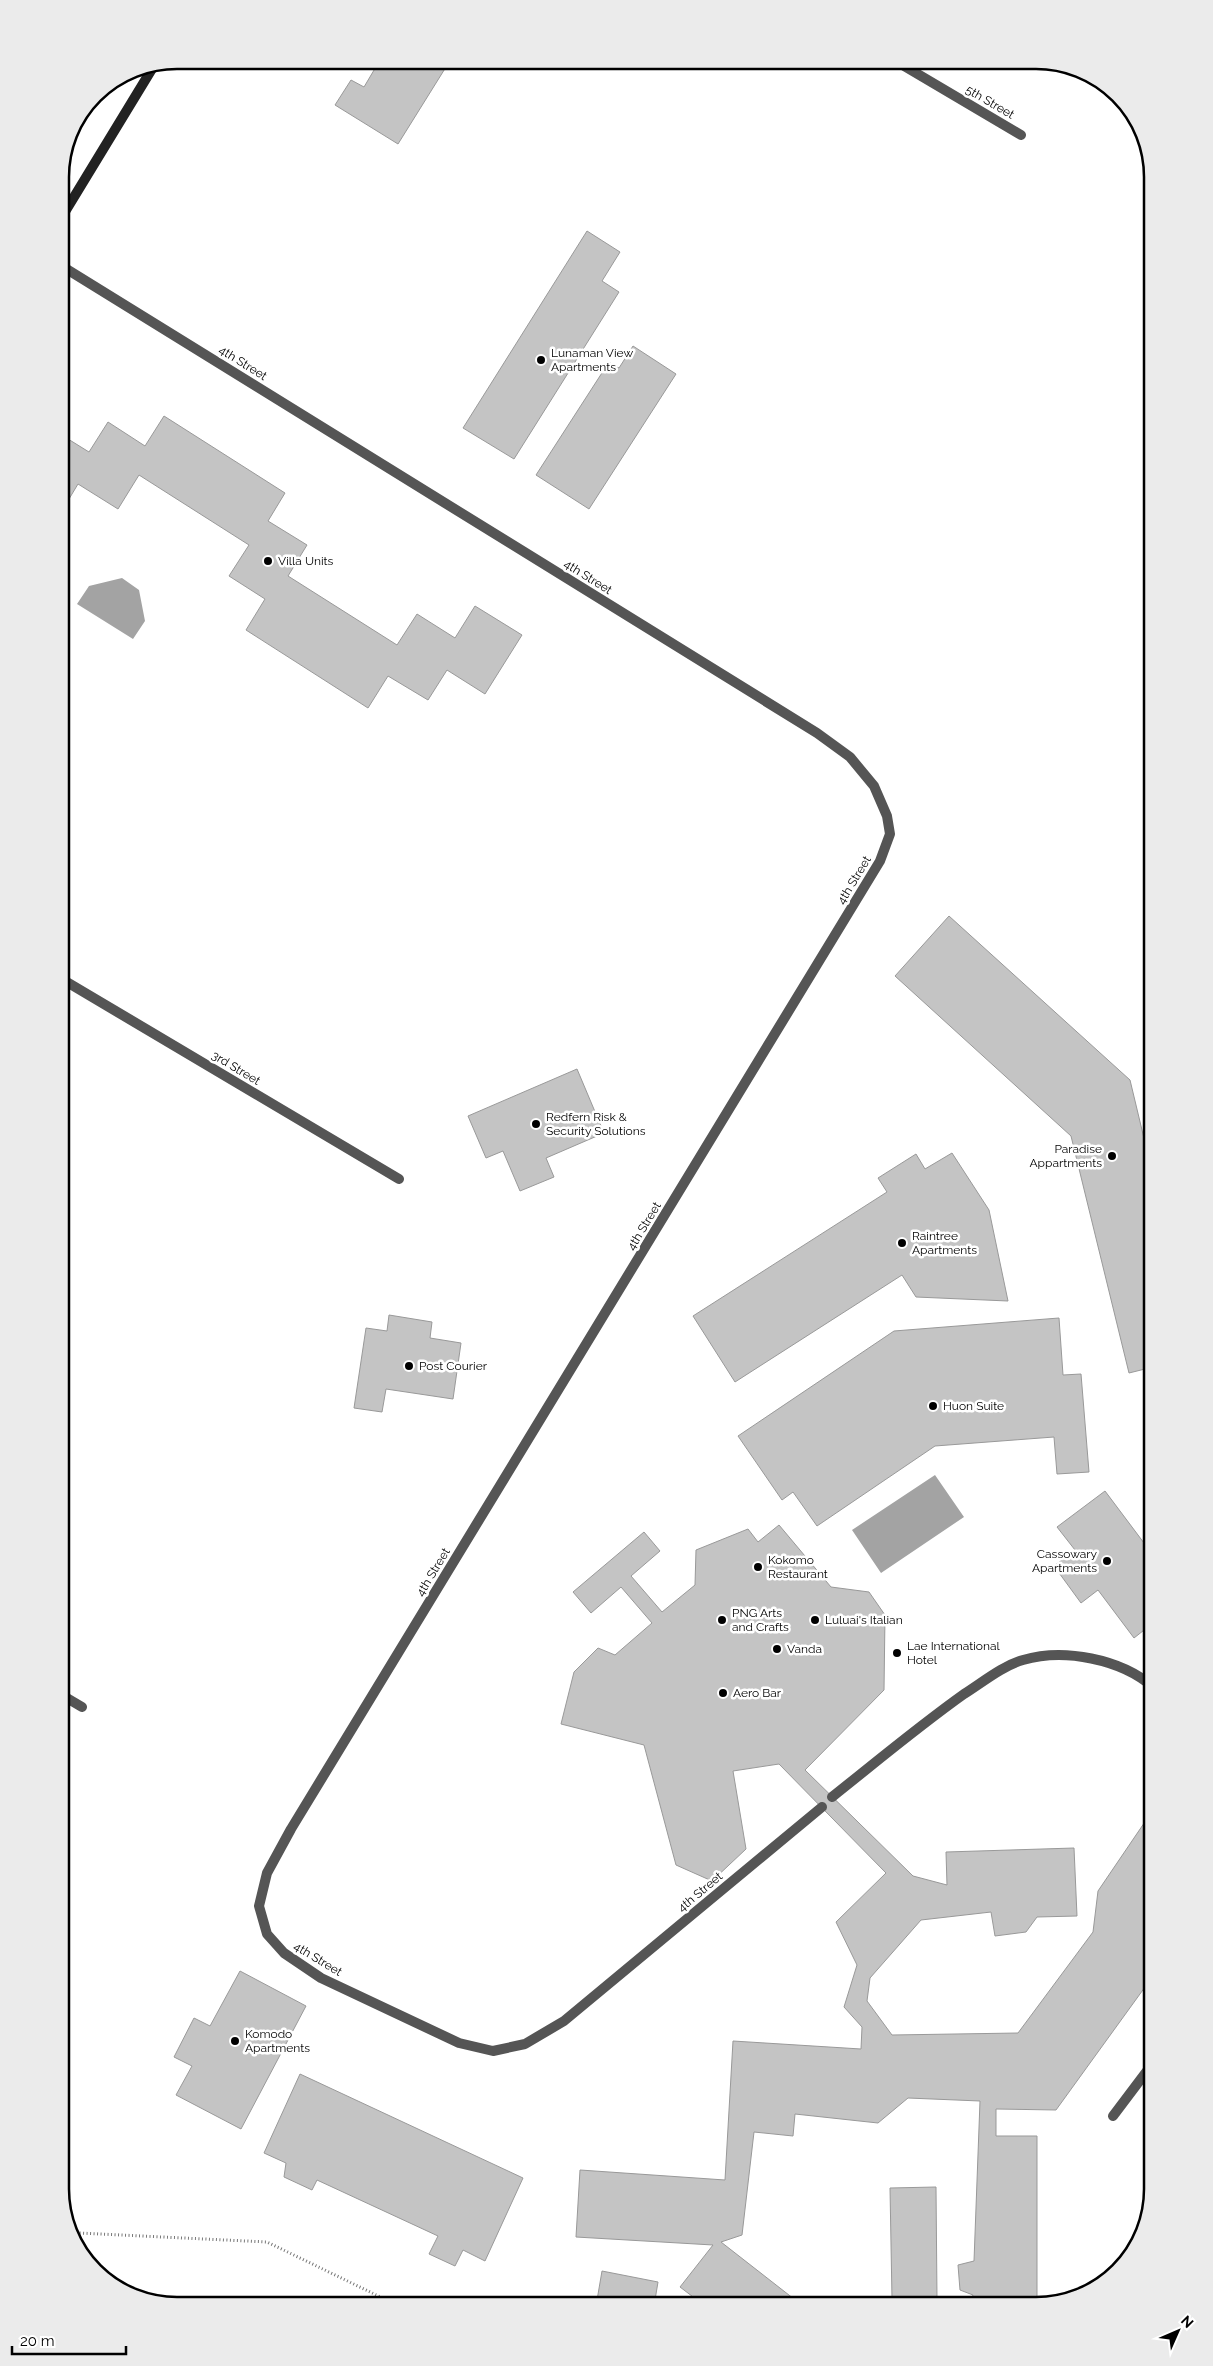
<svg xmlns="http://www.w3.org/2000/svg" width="1213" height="2366" viewBox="0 0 1213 2366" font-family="Raleway,sans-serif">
<rect width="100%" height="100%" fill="#fff"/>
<path fill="#a3a3a3" d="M 122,578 L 139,590 L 145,621 L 133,639 L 77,604 L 89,586 Z
M 935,1475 L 964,1517 L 881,1573 L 852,1530 Z"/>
<path fill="#c4c4c4" stroke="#999" d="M 380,60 L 435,60 L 446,67 L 398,144 L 335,105 L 351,80 L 364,87 Z
M 587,231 L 620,252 L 602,281 L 619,292 L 514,459 L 463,428 Z
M 633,346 L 676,374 L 589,509 L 536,475 L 609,362 L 619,368 Z
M 164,416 L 285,493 L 268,521 L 307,545 L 288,576 L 397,645 L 417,614 L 455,638 L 475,606 L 522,635 L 485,694 L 447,670 L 428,700 L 388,676 L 368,708 L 246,630 L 265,599 L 229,576 L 249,545 L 139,475 L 118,509 L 78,484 L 60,514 L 60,434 L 89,452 L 108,422 L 145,446 Z
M 949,916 L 1130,1080 L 1153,1176 L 1153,1367 L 1129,1373 L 1071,1136 L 895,976 Z
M 577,1069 L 604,1133 L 546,1158 L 554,1177 L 520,1191 L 503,1151 L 486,1158 L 468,1116 Z
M 952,1153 L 989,1210 L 1008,1301 L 916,1297 L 902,1275 L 735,1382 L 693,1316 L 887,1192 L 878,1178 L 916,1154 L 925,1169 Z
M 389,1315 L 432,1322 L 430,1338 L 461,1343 L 453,1399 L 386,1389 L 382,1412 L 354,1408 L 366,1328 L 387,1331 Z
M 1059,1318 L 1063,1375 L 1081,1374 L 1089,1472 L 1057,1474 L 1054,1437 L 935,1446 L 817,1526 L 793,1492 L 782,1500 L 738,1436 L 894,1331 Z
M 1105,1491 L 1153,1555 L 1153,1623 L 1134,1638 L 1098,1590 L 1081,1603 L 1054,1566 L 1075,1550 L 1057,1527 Z
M 779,1525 L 831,1587 L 869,1592 L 885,1615 L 884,1690 L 805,1770 L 913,1876 L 947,1885 L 946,1852 L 1074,1848 L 1077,1916 L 1037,1917 L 1026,1932 L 995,1936 L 991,1912 L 921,1920 L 870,1978 L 867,2001 L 892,2035 L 1018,2033 L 1093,1932 L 1098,1891 L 1153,1810 L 1153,1976 L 1056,2110 L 996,2109 L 996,2136 L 1037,2136 L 1037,2306 L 969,2306 L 973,2295 L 960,2290 L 958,2265 L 974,2261 L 980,2101 L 908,2098 L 878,2123 L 795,2114 L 793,2136 L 754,2132 L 742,2235 L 721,2242 L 803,2306 L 705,2306 L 680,2287 L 713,2245 L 576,2237 L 580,2170 L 725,2180 L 733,2041 L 861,2049 L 862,2027 L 844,2007 L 857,1965 L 836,1922 L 886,1873 L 779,1764 L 733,1771 L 746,1849 L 712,1881 L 676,1865 L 644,1745 L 561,1724 L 574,1672 L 598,1648 L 615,1655 L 652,1623 L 621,1587 L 591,1613 L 573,1592 L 644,1532 L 660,1551 L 631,1576 L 662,1612 L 695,1585 L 696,1550 L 748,1529 L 758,1542 Z
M 240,1971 L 306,2006 L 241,2129 L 176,2095 L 192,2066 L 174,2057 L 194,2018 L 210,2026 Z
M 300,2074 L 523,2178 L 485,2261 L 463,2250 L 455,2266 L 429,2254 L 438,2236 L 317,2180 L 312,2190 L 284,2177 L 286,2163 L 264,2153 Z
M 936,2187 L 937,2299 L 892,2299 L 890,2188 Z
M 602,2271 L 658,2282 L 654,2306 L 596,2306 Z"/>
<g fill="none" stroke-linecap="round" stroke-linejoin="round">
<path stroke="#777" stroke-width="3" stroke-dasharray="1 2.5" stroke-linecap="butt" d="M 67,2227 L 79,2233 L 267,2242 L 399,2306"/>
<path stroke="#555" stroke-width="10" d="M 894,60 L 1021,135
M 60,265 L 817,733 L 850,757 L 874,786 L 887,816 L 890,834 L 880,861 L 291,1829 L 267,1873 L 259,1906 L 267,1934 L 284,1953 L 321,1978 L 459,2043 L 493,2051 L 525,2044 L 564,2021 L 822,1807
M 60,978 L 399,1179
M 60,1694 L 82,1707
M 832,1797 C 876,1762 919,1726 964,1694 C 983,1682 1002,1666 1023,1660 C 1064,1648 1121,1659 1153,1687
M 1113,2116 L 1153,2063"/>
<path stroke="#222" stroke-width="10" d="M 60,220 L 155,64"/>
</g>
<g fill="#000" stroke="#fff" stroke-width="2">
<circle cx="541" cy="360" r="5"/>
<circle cx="268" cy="561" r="5"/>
<circle cx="536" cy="1124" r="5"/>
<circle cx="1112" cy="1156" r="5"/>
<circle cx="902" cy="1243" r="5"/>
<circle cx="409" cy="1366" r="5"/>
<circle cx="933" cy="1406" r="5"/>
<circle cx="1107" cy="1561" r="5"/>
<circle cx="758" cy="1567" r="5"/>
<circle cx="722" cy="1620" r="5"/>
<circle cx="815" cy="1620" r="5"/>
<circle cx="777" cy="1649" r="5"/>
<circle cx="897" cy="1653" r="5"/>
<circle cx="723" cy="1693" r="5"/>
<circle cx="235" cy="2041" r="5"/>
</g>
<g text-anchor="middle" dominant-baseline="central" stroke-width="5" stroke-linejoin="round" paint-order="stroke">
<g font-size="12" fill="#000" stroke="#fff">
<text transform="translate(990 102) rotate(30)">5th Street</text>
<text transform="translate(243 363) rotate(32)">4th Street</text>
<text transform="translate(588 577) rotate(32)">4th Street</text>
<text transform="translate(854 880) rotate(-59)">4th Street</text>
<text transform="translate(236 1068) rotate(31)">3rd Street</text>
<text transform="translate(644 1226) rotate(-59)">4th Street</text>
<text transform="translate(433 1572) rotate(-59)">4th Street</text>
<text transform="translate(700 1892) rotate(-40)">4th Street</text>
<text transform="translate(318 1959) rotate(31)">4th Street</text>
</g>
<g font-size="12" fill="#000" stroke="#fff" text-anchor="start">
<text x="551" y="353">Lunaman View<tspan x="551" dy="14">Apartments</tspan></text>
<text x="278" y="561">Villa Units</text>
<text x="546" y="1117">Redfern Risk &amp;<tspan x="546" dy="14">Security Solutions</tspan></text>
<text x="1102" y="1149" text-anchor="end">Paradise<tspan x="1102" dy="14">Appartments</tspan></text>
<text x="912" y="1236">Raintree<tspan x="912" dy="14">Apartments</tspan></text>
<text x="419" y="1366">Post Courier</text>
<text x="943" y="1406">Huon Suite</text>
<text x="1097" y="1554" text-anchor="end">Cassowary<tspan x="1097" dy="14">Apartments</tspan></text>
<text x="768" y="1560">Kokomo<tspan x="768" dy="14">Restaurant</tspan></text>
<text x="732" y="1613">PNG Arts<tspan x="732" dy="14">and Crafts</tspan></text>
<text x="825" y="1620">Luluai's Italian</text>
<text x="907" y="1646">Lae International<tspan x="907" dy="14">Hotel</tspan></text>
<text x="787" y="1649">Vanda</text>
<text x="733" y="1693">Aero Bar</text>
<text x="245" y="2034">Komodo<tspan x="245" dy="14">Apartments</tspan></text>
</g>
</g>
<path d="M0 0H1213V2366H0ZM177 69H1036A108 108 0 0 1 1144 177V2189A108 108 0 0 1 1036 2297H177A108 108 0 0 1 69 2189V177A108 108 0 0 1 177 69Z" fill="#ebebeb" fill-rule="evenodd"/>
<path fill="none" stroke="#000" stroke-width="2.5" d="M177 69H1036A108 108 0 0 1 1144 177V2189A108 108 0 0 1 1036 2297H177A108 108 0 0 1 69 2189V177A108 108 0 0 1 177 69Z"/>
<g transform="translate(1178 2331) rotate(45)" stroke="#ffffff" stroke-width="4" paint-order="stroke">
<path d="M0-4L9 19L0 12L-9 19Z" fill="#000000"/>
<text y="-8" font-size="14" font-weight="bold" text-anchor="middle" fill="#000000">N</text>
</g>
<path d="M12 2346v8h114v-8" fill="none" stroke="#000000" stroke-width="2.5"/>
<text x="20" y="2346" font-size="15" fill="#000000" stroke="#ffffff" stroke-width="4" paint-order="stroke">20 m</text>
</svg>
